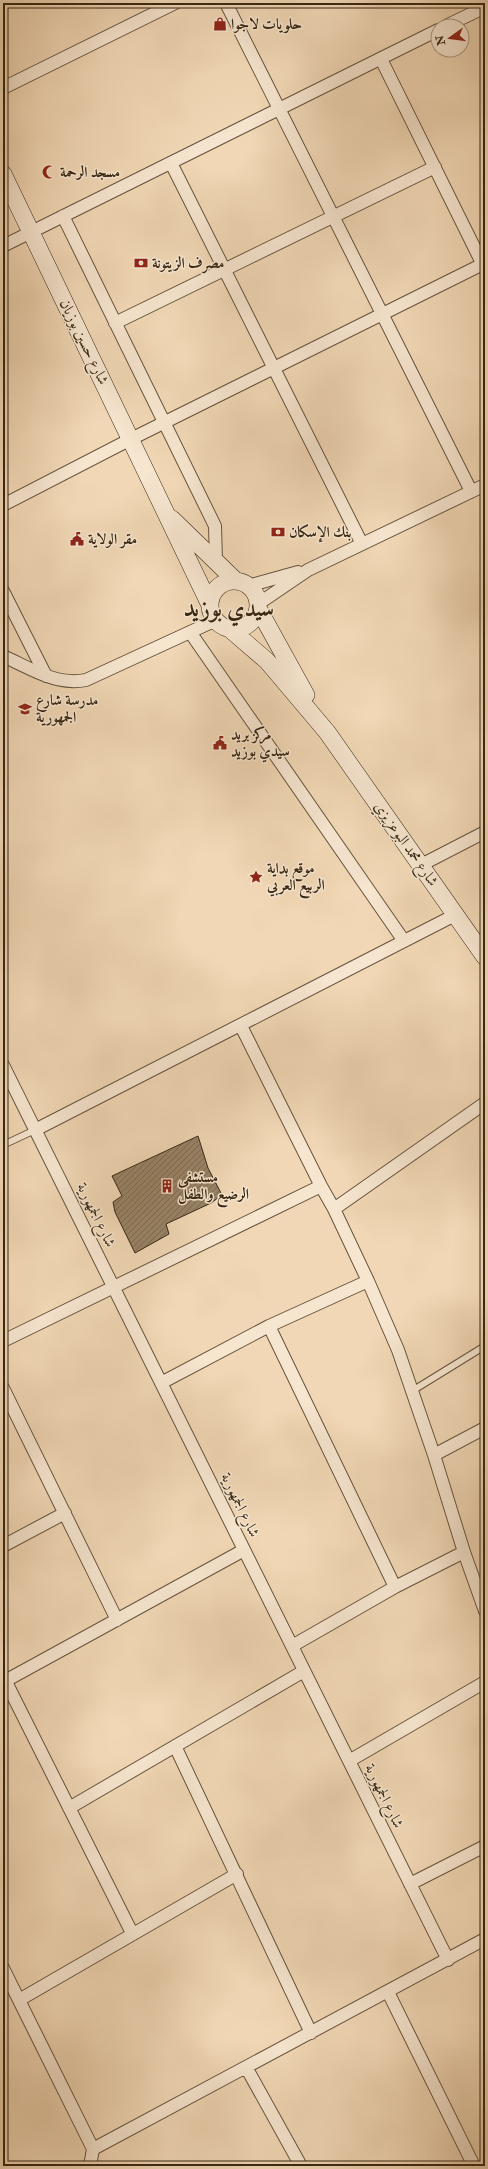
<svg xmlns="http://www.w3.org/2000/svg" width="488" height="2169" viewBox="0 0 488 2169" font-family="'IM FELL Double Pica',Amiri,serif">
<defs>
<pattern id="building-hatch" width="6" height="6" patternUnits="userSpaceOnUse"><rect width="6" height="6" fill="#988367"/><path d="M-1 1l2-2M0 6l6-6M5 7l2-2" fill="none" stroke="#7d6b54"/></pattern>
</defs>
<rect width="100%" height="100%" fill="#f1d7b5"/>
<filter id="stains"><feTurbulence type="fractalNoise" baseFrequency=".005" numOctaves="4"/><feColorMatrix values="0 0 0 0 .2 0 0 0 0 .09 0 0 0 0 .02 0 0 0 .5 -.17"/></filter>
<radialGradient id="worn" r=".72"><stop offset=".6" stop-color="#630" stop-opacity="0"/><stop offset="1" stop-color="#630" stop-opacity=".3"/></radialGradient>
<path fill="url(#building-hatch)" stroke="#372713" d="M 198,1136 L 208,1168 L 222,1195 L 211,1203 L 166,1224 L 169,1234 L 135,1253 L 115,1212 L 113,1202 L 122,1196 L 112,1176 Z"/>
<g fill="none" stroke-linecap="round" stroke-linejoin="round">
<g stroke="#66533c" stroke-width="8">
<path id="lane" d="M 3,1145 L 35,1130
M 412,1391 L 485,1346"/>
</g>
<g stroke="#66533c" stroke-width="14">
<path id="street" d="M 226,3 L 471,491
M 446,26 L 485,7
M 381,59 L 485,269
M 3,88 L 175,3
M 171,163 L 362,544
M 63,216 L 215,526 L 216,561
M 3,246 L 438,30
M 115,323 L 435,167
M 3,505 L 131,439 L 485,263
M 248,586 L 298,572
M 3,591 L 46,676
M 258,604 L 308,570 L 485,485
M 190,632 L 404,941
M 3,656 C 30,668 56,686 86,680 L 214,621
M 421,865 L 485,832
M 241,1026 L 321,1186 L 334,1209 L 368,1281 L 398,1350 L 434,1455 L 464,1552 L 485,1611
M 3,1065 L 448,1960
M 35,1130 L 455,915
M 334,1209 L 485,1103
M 269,1326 L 395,1587
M 3,1341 L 321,1186
M 161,1383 L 269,1326 L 368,1281
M 3,1388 L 117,1620
M 434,1455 L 485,1428
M 3,1546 L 65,1513
M 292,1646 L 395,1587 L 464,1552
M 3,1676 L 132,1933
M 5,1681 L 244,1550
M 175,1746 L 311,2033
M 349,1761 L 485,1682
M 69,1808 L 304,1671
M 410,1884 L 485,1846
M 3,1968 L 93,2149 L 90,2166
M 388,1992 L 474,2166
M 19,2000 L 237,1874
M 246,2067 L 301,2166
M 93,2149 L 485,1939"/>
</g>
<g stroke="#372713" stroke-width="18">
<path id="secondary" d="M 3,174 L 209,603
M 172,519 L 236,581
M210 605a24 24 0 1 1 48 0a24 24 0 1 1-48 0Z
M 258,608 L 306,695
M 231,630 L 267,661 L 327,732 L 485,957"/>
</g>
<use href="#lane" stroke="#f6e5cf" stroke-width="6"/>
<use href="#street" stroke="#f6e5cf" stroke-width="12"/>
<use href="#secondary" stroke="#f6e5cf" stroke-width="17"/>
</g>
<defs>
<g id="shop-bare" transform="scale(1.08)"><path d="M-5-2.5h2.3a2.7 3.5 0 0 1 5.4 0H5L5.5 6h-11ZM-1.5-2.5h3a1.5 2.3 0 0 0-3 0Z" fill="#8f2418" stroke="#f6e5cf" stroke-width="2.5" paint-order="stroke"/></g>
<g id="mosque-bare" transform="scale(1.08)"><path d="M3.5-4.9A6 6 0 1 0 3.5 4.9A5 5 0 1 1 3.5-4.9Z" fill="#8f2418" stroke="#f6e5cf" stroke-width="2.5" paint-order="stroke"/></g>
<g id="bank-bare" transform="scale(1.08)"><path d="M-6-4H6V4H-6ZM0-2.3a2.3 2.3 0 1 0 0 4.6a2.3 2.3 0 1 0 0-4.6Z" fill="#8f2418" stroke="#f6e5cf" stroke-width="2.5" paint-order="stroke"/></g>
<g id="civic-bare" transform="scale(1.08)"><path d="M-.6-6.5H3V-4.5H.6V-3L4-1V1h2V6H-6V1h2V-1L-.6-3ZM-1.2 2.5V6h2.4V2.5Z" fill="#8f2418" stroke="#f6e5cf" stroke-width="2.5" paint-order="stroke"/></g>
<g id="school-bare" transform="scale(1.08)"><path d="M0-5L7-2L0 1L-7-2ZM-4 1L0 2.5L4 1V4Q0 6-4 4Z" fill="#8f2418" stroke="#f6e5cf" stroke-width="2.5" paint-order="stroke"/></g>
<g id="sight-bare" transform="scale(1.08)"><path d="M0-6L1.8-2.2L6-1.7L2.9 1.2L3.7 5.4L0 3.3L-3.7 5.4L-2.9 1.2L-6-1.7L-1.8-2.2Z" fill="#8f2418" stroke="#f6e5cf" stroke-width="2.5" paint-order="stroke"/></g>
<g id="building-bare" transform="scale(1.08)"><path d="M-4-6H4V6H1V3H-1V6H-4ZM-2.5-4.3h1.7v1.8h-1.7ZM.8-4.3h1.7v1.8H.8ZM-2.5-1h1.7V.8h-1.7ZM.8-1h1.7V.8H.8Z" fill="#8f2418" stroke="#f6e5cf" stroke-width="2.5" paint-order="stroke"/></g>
</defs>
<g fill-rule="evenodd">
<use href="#shop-bare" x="220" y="24"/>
<use href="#mosque-bare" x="49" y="172"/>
<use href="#bank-bare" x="141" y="263"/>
<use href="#bank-bare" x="278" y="532"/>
<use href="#civic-bare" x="77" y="539"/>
<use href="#school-bare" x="25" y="709"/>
<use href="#civic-bare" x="220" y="743"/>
<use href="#sight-bare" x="256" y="877"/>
<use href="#building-bare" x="167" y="1186"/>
</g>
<g text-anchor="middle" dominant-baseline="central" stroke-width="3" stroke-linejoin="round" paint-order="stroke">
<g font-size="15" font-weight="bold" fill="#372713" stroke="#f6e5cf" text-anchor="start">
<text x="231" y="24">حلويات لاجوا</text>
<text x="60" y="172">مسجد الرحمة</text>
<text x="152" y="263">مصرف الزيتونة</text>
<text x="289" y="532">بنك الإسكان</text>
<text x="88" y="539">مقر الولاية</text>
<text x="36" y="700">مدرسة شارع<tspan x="36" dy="17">الجمهورية</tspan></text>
<text x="231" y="734">مركز بريد<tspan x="231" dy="17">سيدي بوزيد</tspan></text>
<text x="267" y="868">موقع بداية<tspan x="267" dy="17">الربيع العربي</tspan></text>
<text x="178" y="1177">مستشفى<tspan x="178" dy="17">الرضيع والطفل</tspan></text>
</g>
<g font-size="15" fill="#372713" stroke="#f6e5cf">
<text transform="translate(84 342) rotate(64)">شارع حسين بوزيان</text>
<text transform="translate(406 844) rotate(55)">شارع محمد البوعزيزي</text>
<text transform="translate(96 1215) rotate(64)">شارع الجمهورية</text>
<text transform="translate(240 1505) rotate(64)">شارع الجمهورية</text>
<text transform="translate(384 1796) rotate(64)">شارع الجمهورية</text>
</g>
<g font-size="23" font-weight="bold" fill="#372713" stroke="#f6e5cf">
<text x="229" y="608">سيدي بوزيد</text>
</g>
</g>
<rect width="488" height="2169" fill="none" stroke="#f1d7b5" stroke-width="16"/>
<rect x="4" y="4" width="480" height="2161" fill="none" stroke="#372713" stroke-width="2"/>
<rect x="8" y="8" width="472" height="2153" fill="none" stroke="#372713"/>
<g transform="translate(450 38) rotate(256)"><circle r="19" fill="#f6e5cf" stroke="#aa9984"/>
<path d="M0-3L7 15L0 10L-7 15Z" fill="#8f2418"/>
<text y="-6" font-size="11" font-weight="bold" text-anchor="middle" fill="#372713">N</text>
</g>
<rect width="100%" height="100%" filter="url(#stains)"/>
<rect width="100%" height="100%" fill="url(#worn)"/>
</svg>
